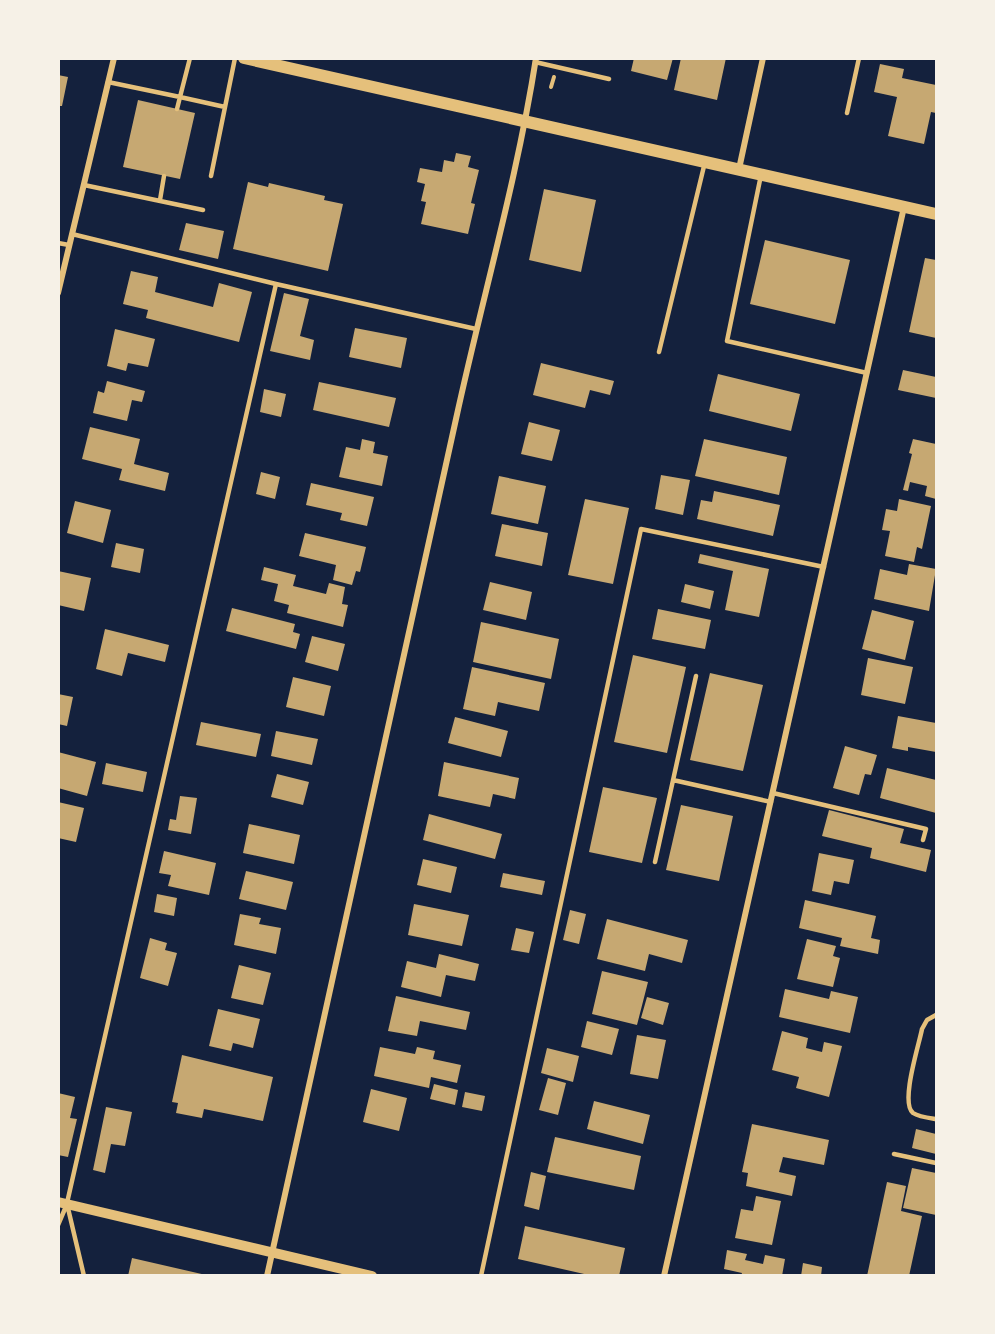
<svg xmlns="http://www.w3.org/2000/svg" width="995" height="1334" viewBox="0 0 995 1334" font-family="'Source Sans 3',sans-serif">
<rect width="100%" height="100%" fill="#14213d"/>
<path fill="#c6a872" d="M 634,58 L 673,58 L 667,80 L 631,71 Z
M 681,58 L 726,58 L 717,100 L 674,90 Z
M 880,64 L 904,69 L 902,78 L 936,85 L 936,113 L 931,112 L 924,144 L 888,136 L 897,97 L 874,92 Z
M 58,75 L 68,77 L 62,106 L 58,106 Z
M 138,100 L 195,113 L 180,179 L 123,167 Z
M 456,153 L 471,156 L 468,167 L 479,170 L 471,203 L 475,204 L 468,234 L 421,224 L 426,202 L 421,201 L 425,184 L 417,182 L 420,168 L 442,172 L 444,160 L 454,162 Z
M 248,182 L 268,187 L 269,183 L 325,196 L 324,200 L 343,204 L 328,271 L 233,249 Z
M 544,189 L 596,200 L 581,272 L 529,260 Z
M 186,223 L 224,231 L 218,259 L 179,250 Z
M 765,240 L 850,260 L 835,324 L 750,304 Z
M 925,258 L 936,260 L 936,338 L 909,332 Z
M 131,271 L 158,277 L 155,292 L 213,307 L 219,283 L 252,292 L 239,342 L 146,318 L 148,310 L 123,304 Z
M 284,293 L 309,299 L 300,336 L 314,340 L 310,360 L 270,351 Z
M 355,328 L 407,338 L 401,368 L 349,357 Z
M 115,329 L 155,339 L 148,367 L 128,363 L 126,371 L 107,366 Z
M 541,363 L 614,381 L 610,395 L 590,390 L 585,408 L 533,395 Z
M 903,370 L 936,377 L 936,398 L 898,390 Z
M 718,374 L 800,394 L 791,431 L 709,411 Z
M 107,381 L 145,391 L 142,402 L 132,400 L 127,421 L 93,413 L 98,391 L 104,393 Z
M 319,382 L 396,398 L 389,427 L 313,410 Z
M 264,389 L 286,394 L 281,417 L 260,412 Z
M 529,422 L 560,430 L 552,461 L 521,454 Z
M 90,427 L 140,439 L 134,464 L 169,473 L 165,491 L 119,480 L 122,469 L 82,459 Z
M 362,439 L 375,442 L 373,453 L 388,456 L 382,486 L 339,477 L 346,447 L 360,450 Z
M 704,439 L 787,457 L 779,495 L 695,476 Z
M 913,439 L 936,444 L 936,499 L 925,496 L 927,486 L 910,482 L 908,491 L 903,490 L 912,454 L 909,453 Z
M 261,472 L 280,477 L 275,499 L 256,494 Z
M 661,475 L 690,480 L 683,515 L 655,509 Z
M 499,476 L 546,486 L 538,524 L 491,514 Z
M 311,483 L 374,497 L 367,526 L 340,520 L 342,513 L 306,505 Z
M 714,491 L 780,505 L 773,536 L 697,519 L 701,500 L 712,502 Z
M 585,499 L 629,508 L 613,584 L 568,575 Z
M 899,499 L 931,506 L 922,549 L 917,547 L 914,562 L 885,556 L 890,531 L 882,530 L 886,509 L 897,511 Z
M 75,501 L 111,510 L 103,543 L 67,533 Z
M 502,524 L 548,533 L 542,566 L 495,556 Z
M 305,533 L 366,547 L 360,572 L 356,571 L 352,585 L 333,580 L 336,565 L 299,556 Z
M 116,543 L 144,549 L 140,573 L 111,567 Z
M 700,554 L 769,569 L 759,617 L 725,610 L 733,571 L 698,563 Z
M 909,564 L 936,569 L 929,611 L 874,599 L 880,569 L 907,575 Z
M 264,567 L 296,575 L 293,586 L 326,594 L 329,583 L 345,587 L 342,604 L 348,605 L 343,627 L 287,613 L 289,605 L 274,601 L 278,584 L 261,580 Z
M 58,571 L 91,578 L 84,611 L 58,605 Z
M 490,582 L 532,592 L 526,620 L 483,610 Z
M 685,584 L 714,591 L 710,609 L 681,602 Z
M 232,608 L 295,624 L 293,632 L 300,634 L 296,649 L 226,631 Z
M 658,609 L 711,620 L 705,649 L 652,639 Z
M 872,610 L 914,621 L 905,660 L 862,649 Z
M 481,622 L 559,639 L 551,679 L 473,662 Z
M 105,629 L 169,645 L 165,662 L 128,653 L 122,676 L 96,669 Z
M 312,636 L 345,644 L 338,671 L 305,662 Z
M 633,655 L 686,667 L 667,753 L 614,742 Z
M 868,658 L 913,667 L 905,704 L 861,695 Z
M 472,667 L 545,683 L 539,711 L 498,702 L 495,716 L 463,709 Z
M 710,673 L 763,685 L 743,771 L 690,760 Z
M 293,677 L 331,686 L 324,716 L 286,707 Z
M 58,694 L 73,697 L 67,726 L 58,724 Z
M 898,716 L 936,723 L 936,752 L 908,747 L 908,751 L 892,748 Z
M 455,717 L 508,731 L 501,757 L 448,743 Z
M 201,722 L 261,734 L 256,757 L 196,745 Z
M 276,731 L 318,739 L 312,765 L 271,756 Z
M 845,746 L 877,755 L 871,775 L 865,774 L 859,795 L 833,788 Z
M 58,752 L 96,762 L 87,796 L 58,788 Z
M 444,762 L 519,778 L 515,799 L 493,794 L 490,807 L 438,796 Z
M 106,763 L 147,772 L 143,792 L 102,784 Z
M 887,768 L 936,780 L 936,813 L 880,798 Z
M 277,774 L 309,782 L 303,805 L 271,797 Z
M 603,787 L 657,798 L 642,863 L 589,852 Z
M 180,796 L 197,798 L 191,834 L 168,830 L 170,819 L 176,820 Z
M 58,802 L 84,808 L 76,842 L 58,838 Z
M 681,805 L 733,816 L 719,881 L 666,870 Z
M 829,810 L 904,829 L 900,843 L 931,850 L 926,872 L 870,858 L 872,848 L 822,836 Z
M 429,814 L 502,834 L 495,859 L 423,840 Z
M 249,824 L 300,835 L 294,864 L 243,853 Z
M 164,851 L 216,863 L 209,895 L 168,886 L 171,875 L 159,873 Z
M 819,853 L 854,860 L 849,884 L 834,881 L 831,895 L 812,891 Z
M 423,859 L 457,867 L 451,893 L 417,885 Z
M 246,871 L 293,882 L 286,910 L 239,899 Z
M 503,873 L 545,881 L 542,895 L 500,887 Z
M 157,894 L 177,898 L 174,916 L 154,912 Z
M 805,900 L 876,916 L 871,938 L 880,940 L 878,954 L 840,946 L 842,938 L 799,928 Z
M 414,904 L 469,915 L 462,946 L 408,935 Z
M 570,910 L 586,914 L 579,944 L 563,940 Z
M 240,914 L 261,918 L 259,924 L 281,928 L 276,954 L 234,945 Z
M 607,919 L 688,940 L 682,963 L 649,954 L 645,971 L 597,959 Z
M 516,928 L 534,932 L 529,953 L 511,950 Z
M 150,938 L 167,943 L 165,950 L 177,953 L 168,986 L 140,978 Z
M 807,939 L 836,946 L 833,956 L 840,958 L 833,987 L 797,979 Z
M 439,954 L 479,964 L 475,981 L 446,975 L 441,997 L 401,987 L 407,961 L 436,968 Z
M 239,965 L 271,973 L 263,1005 L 231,998 Z
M 602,971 L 648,982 L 637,1025 L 592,1014 Z
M 785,989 L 829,999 L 831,991 L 858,997 L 850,1033 L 779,1017 Z
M 396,996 L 470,1012 L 466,1030 L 420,1021 L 417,1036 L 388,1031 Z
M 647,997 L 669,1003 L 663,1025 L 641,1018 Z
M 218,1009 L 260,1019 L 253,1048 L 233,1043 L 231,1051 L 209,1046 Z
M 587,1021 L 619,1029 L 612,1055 L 581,1047 Z
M 782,1031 L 808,1038 L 806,1048 L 822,1052 L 824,1042 L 842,1046 L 829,1097 L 796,1088 L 799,1077 L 772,1070 Z
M 637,1035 L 666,1040 L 658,1079 L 630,1074 Z
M 380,1047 L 415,1054 L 417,1047 L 435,1051 L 433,1059 L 461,1065 L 457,1083 L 431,1077 L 429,1088 L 374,1076 Z
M 547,1048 L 579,1056 L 573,1082 L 541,1073 Z
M 182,1055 L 273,1077 L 263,1121 L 204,1109 L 202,1118 L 176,1113 L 178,1103 L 172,1102 Z
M 548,1078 L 566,1083 L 558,1115 L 539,1110 Z
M 434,1084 L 458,1090 L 455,1105 L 430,1099 Z
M 371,1089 L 407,1098 L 399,1131 L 363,1122 Z
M 465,1092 L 485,1096 L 482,1111 L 462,1107 Z
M 58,1093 L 75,1097 L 70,1118 L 77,1119 L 68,1157 L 58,1155 Z
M 594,1101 L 650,1115 L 643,1144 L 587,1129 Z
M 106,1107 L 132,1112 L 125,1146 L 111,1144 L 105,1173 L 93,1170 Z
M 752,1124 L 829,1140 L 824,1165 L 783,1157 L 779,1172 L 796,1176 L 792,1196 L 746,1186 L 748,1173 L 742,1172 Z
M 916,1129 L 936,1134 L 936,1154 L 912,1148 Z
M 555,1137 L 641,1156 L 634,1190 L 547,1172 Z
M 912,1168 L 936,1173 L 936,1215 L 903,1208 Z
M 531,1172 L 546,1176 L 539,1210 L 524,1206 Z
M 887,1182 L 906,1186 L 901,1211 L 922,1216 L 909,1276 L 867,1276 Z
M 756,1196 L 781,1201 L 772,1245 L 735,1238 L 741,1209 L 753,1211 Z
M 525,1226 L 625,1248 L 619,1276 L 593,1276 L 518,1259 Z
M 727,1250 L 747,1254 L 745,1260 L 763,1264 L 765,1255 L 785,1259 L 782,1276 L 741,1276 L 742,1273 L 724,1269 Z
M 132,1258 L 206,1275 L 206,1276 L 128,1276 Z
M 803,1263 L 822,1267 L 821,1276 L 801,1276 Z"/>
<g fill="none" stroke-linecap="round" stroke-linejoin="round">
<path stroke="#e5c07b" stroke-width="4" d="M 551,87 L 554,77"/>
<path stroke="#e5c07b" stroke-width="4.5" d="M 190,58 L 180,97 L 225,107
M 535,62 L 609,79
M 108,82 L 180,97 L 177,109
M 847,113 L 859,58
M 761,175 L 727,341 L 867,373
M 211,176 L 235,58
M 84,185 L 203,210
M 160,200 L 164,176
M 72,234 L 276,284 L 476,329
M 58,243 L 69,245
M 659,352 L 705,162
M 673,780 L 771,802
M 773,793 L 926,829 L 923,840
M 655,862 L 696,676
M 936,1015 L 927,1020 L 922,1029 C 919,1045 900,1103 913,1113 C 919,1117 929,1118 936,1119
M 894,1154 L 936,1163
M 67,1203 L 276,284
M 58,1225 L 67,1204 L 84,1276
M 481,1276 L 641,529 L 824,567"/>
<path stroke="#e5c07b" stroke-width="6" d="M 739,169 L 763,58
M 58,293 L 114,58
M 267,1276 C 328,990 394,705 456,419 C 482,299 517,180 536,58
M 664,1276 L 904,207"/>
<path stroke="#e5c07b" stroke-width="10" d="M 58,1202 L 372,1276"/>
<path stroke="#e5c07b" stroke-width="12" d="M 244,58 L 936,214"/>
</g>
<rect width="995" height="1334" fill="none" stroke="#f6f1e7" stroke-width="120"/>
</svg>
